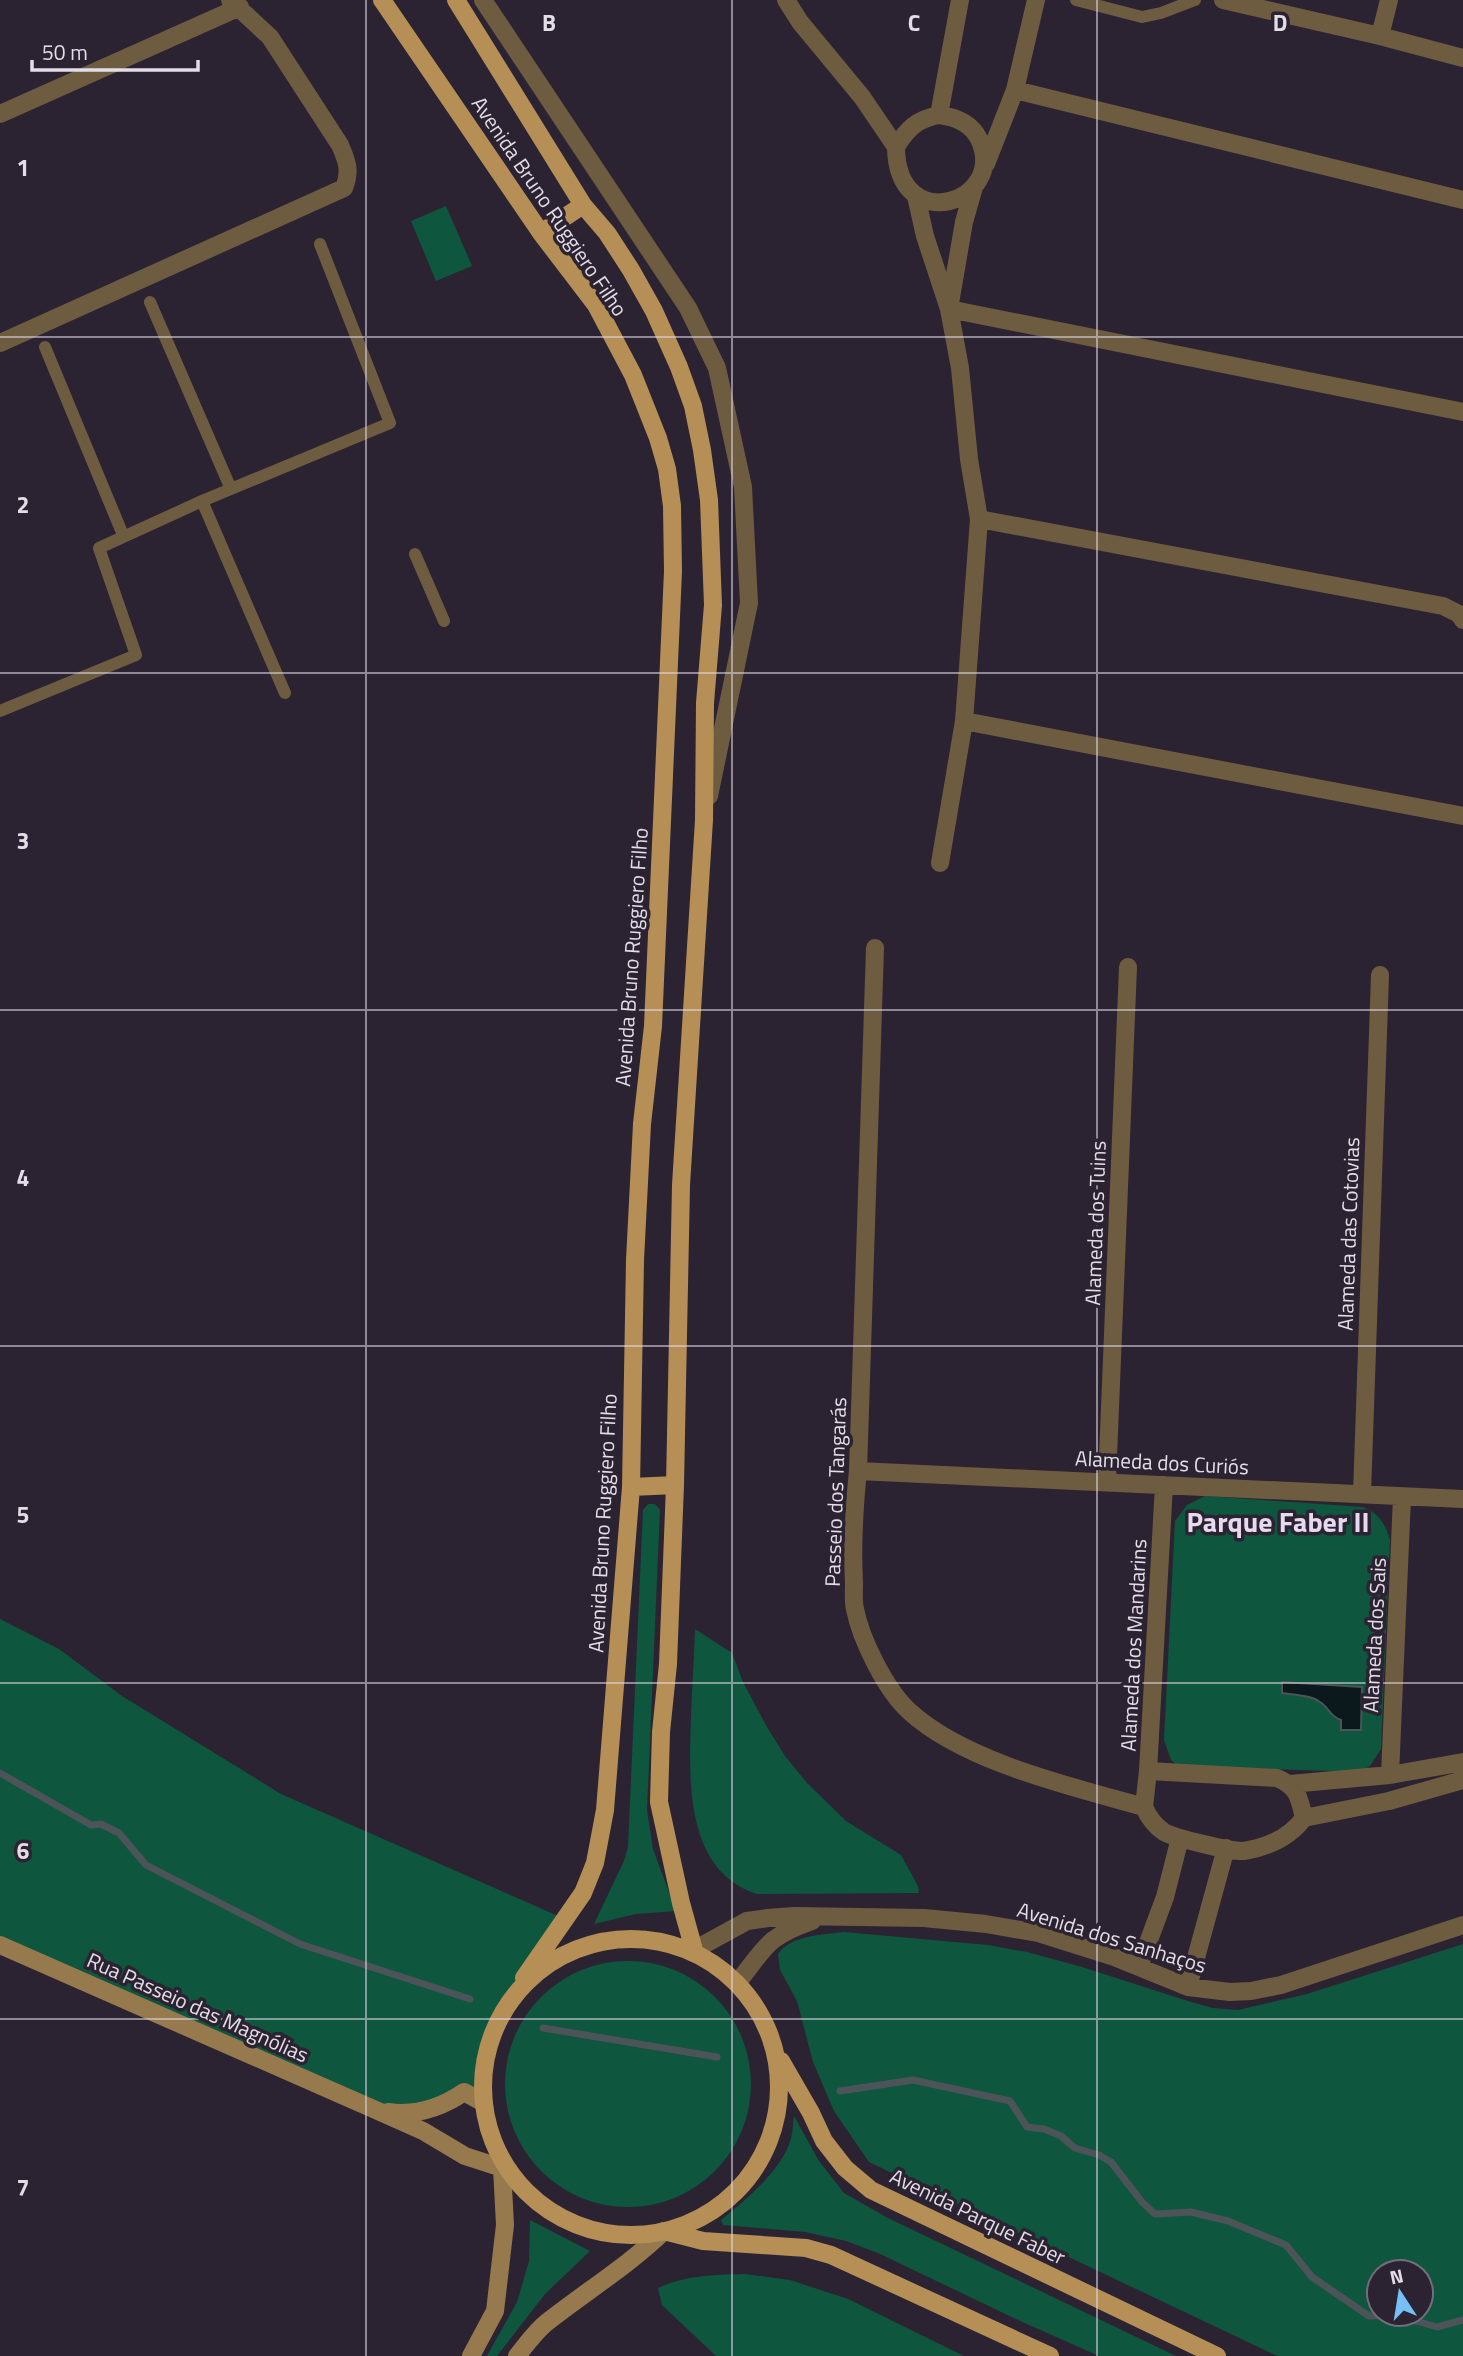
<svg xmlns="http://www.w3.org/2000/svg" width="1463" height="2356" viewBox="0 0 1463 2356" font-family="'Titillium Web',sans-serif">
<rect width="100%" height="100%" fill="#2c2332"/>
<path fill="#0e563e" fill-rule="evenodd" d="M 446,206 L 472,266 L 436,281 L 411,221 Z
M 1205,1496 L 1363,1507 C 1379,1514 1385,1523 1390,1540 L 1381,1749 L 1370,1766 L 1360,1772 L 1178,1766 L 1171,1760 L 1164,1740 L 1175,1521 L 1187,1505 Z
M 648,1504 L 655,1504 L 660,1510 L 647,1810 L 653,1849 L 676,1911 L 636,1914 L 594,1924 L 624,1861 L 628,1847 L 643,1510 Z
M 0,1619 L 59,1649 L 122,1696 L 281,1794 L 565,1919 C 537,1959 490,2016 485,2065 C 483,2078 484,2091 484,2103 L 464,2092 L 393,2113 L 0,1945 Z
M 695,1629 L 732,1653 L 743,1682 L 767,1727 L 785,1756 L 807,1783 L 846,1821 L 901,1855 L 918,1886 L 919,1893 L 757,1894 C 684,1870 689,1779 691,1716 C 692,1687 694,1658 695,1629 Z
M 844,1932 L 988,1945 L 1027,1952 L 1082,1967 L 1188,2001 L 1213,2008 L 1238,2010 L 1307,1994 L 1463,1944 L 1463,2356 L 1277,2356 L 869,2162 L 834,2111 L 813,2062 L 797,2001 L 780,1970 L 778,1954 C 791,1935 822,1935 844,1932 ZM 1379,2272 L 1421,2272 L 1421,2314 L 1379,2314 Z
M505 2084a123 123 0 1 1 246 0a123 123 0 1 1-246 0Z
M 794,2116 L 819,2161 L 844,2193 L 888,2218 L 1176,2356 L 1099,2356 L 1018,2320 L 878,2253 L 846,2241 L 805,2232 L 723,2225 L 721,2220 C 744,2202 784,2168 791,2138 C 793,2131 793,2123 794,2116 Z
M 530,2220 L 590,2251 L 545,2294 L 497,2356 L 487,2356 L 517,2302 L 529,2261 Z
M 744,2274 L 790,2280 L 848,2299 L 964,2356 L 716,2356 L 662,2305 L 658,2288 C 686,2275 714,2275 744,2274 Z"/>
<path fill="#0b191c" stroke="#4c5459" stroke-width="2" d="M 1282,1682 L 1362,1687 L 1361,1730 L 1341,1730 L 1341,1720 C 1329,1716 1329,1707 1320,1702 C 1310,1695 1294,1695 1282,1693 Z"/>
<g fill="none" stroke-linecap="round" stroke-linejoin="round">
<path stroke="#4c5459" stroke-width="7" d="M 0,1773 L 91,1825 L 101,1824 L 119,1833 L 146,1865 L 300,1944 L 470,1999
M 543,2028 L 717,2057
M 840,2091 L 913,2080 L 1010,2101 L 1027,2127 L 1044,2129 L 1061,2136 L 1075,2148 L 1099,2155 L 1111,2162 L 1142,2202 L 1155,2214 L 1191,2212 L 1228,2221 L 1286,2245 L 1312,2277 L 1369,2316 L 1396,2315 L 1437,2327 L 1463,2320"/>
<path stroke="#6e5c41" stroke-width="12" d="M 1076,0 L 1142,17 L 1161,13 L 1195,0
M 150,302 L 231,489
M 45,347 L 123,535
M 202,501 L 285,693
M 415,554 L 444,621
M 0,711 L 136,655 L 99,548 L 202,501 L 390,423 L 320,244"/>
<path stroke="#6e5c41" stroke-width="18" d="M 483,0 L 688,308 L 717,368 L 743,487 L 749,603 L 709,796
M 786,0 L 800,22 L 862,97 L 896,147
M 1223,0 L 1380,36 L 1463,58
M 1380,36 L 1389,0
M 1015,90 L 1463,200
M 0,114 L 240,7
M 939,115 C 956,117 971,123 979,139 C 1009,202 897,239 896,147 C 907,129 917,119 939,115 Z
M 939,115 L 960,0
M 986,164 L 1015,90 L 1036,0
M 916,196 L 925,236 L 949,309 L 1463,412
M 0,343 L 344,188 C 351,171 347,161 340,145 L 270,37 L 230,0
M 979,519 L 1443,606 L 1459,614 L 1463,620
M 964,721 L 1463,816
M 940,863 L 964,721 L 979,519 L 969,459 L 960,368 L 949,309 L 964,222 L 974,187
M 875,948 L 858,1471 C 854,1509 852,1545 854,1583 C 854,1591 853,1601 855,1609 C 861,1640 886,1690 909,1711 C 964,1762 1073,1787 1144,1807
M 858,1471 L 1463,1499
M 1107,1481 L 1128,967
M 1362,1494 L 1380,975
M 1148,1771 L 1277,1778 C 1298,1787 1299,1797 1304,1818
M 1390,1775 L 1402,1497
M 1290,1784 L 1390,1775 L 1463,1762
M 1144,1807 C 1148,1816 1155,1826 1164,1832 C 1174,1838 1233,1852 1244,1851 C 1268,1847 1290,1837 1304,1818 L 1389,1801 L 1463,1780
M 1144,1807 L 1148,1771 L 1164,1485
M 694,1950 L 747,1921 L 768,1918 L 794,1916 L 924,1918 L 986,1924 L 1038,1933 L 1114,1957 L 1188,1987 L 1230,1992 L 1251,1991 L 1281,1985 L 1463,1925
M 1139,1967 L 1165,1897 L 1180,1838
M 738,1982 C 766,1947 766,1937 812,1921
M 1188,1987 L 1226,1848"/>
<path stroke="#96794d" stroke-width="18" d="M 0,1945 L 378,2111 L 423,2131 L 465,2156 L 502,2168 L 505,2225 L 495,2311 L 471,2356
M 388,2112 C 417,2116 441,2108 464,2092 L 484,2103
M 517,2356 C 526,2345 535,2332 546,2323 C 585,2292 628,2266 664,2231"/>
<path stroke="#b58f56" stroke-width="18" d="M 382,0 L 541,233 L 596,305 L 633,375 L 658,438 L 667,469 L 672,506 L 673,571 L 653,1026 L 642,1124 L 635,1260 L 631,1487 L 605,1810 L 595,1863 L 583,1893 L 524,1978
M 456,0 L 583,205 L 607,233 L 631,270 L 654,311 L 679,367 L 693,406 L 702,450 L 709,500 L 713,605 L 705,703 L 704,820 L 681,1185 L 675,1485 L 668,1664 L 661,1732 L 659,1802 L 681,1903 L 694,1950
M 541,233 L 583,205
M 631,1487 L 675,1485
M483 2087a148 148 0 1 1 296 0a148 148 0 1 1-296 0Z
M 781,2061 L 811,2113 L 824,2141 L 845,2168 L 871,2190 L 1217,2356
M 664,2231 L 703,2241 L 806,2248 L 831,2255 L 1050,2356"/>
</g>
<path fill="none" stroke="#e3dde7" stroke-width="2" stroke-opacity="0.55" d="M 366,0 L 366,2356M 732,0 L 732,2356M 1097,0 L 1097,2356M 0,337 L 1463,337M 0,673 L 1463,673M 0,1010 L 1463,1010M 0,1346 L 1463,1346M 0,1683 L 1463,1683M 0,2019 L 1463,2019"/>
<g text-anchor="middle" dominant-baseline="central" stroke-width="7" stroke-linejoin="round" paint-order="stroke">
<g font-size="21" fill="#e3dde7" stroke="#2c2332">
<text transform="translate(550 206) rotate(56)">Avenida Bruno Ruggiero Filho</text>
<text transform="translate(631 957) rotate(-86)">Avenida Bruno Ruggiero Filho</text>
<text transform="translate(1095 1223) rotate(-88)">Alameda dos Tuins</text>
<text transform="translate(1348 1234) rotate(-88)">Alameda das Cotovias</text>
<text transform="translate(1162 1462) rotate(3)">Alameda dos Curiós</text>
<text transform="translate(835 1492) rotate(-88)">Passeio dos Tangarás</text>
<text transform="translate(602 1523) rotate(-87)">Avenida Bruno Ruggiero Filho</text>
<text transform="translate(1374 1635) rotate(-87)">Alameda dos Sais</text>
<text transform="translate(1133 1645) rotate(-87)">Alameda dos Mandarins</text>
<text transform="translate(1112 1937) rotate(17)">Avenida dos Sanhaços</text>
<text transform="translate(198 2007) rotate(24)">Rua Passeio das Magnólias</text>
<text transform="translate(978 2216) rotate(26)">Avenida Parque Faber</text>
</g>
<g font-size="28" font-weight="bold" fill="#e5daee" stroke="#2c2332">
<text x="1278" y="1521">Parque Faber II</text>
</g>
</g>
<g font-size="23" text-anchor="middle" font-weight="bold" fill="#e3dde7" stroke="#2c2332" stroke-width="7" stroke-linejoin="round" paint-order="stroke">
<text x="549" y="31">B</text>
<text x="914" y="31">C</text>
<text x="1280" y="31">D</text>
<text x="23" y="176">1</text>
<text x="23" y="513">2</text>
<text x="23" y="849">3</text>
<text x="23" y="1186">4</text>
<text x="23" y="1523">5</text>
<text x="23" y="1859">6</text>
<text x="23" y="2196">7</text>
</g>
<g transform="translate(1400 2293) rotate(348)"><circle r="33" fill="#2c2332" stroke="#756d7a" stroke-width="2"/>
<path d="M0-5L12 26L0 18L-12 26Z" fill="#77bff7"/>
<text y="-10" font-size="19" font-weight="bold" text-anchor="middle" fill="#e3dde7">N</text>
</g>
<path d="M32 60v10h166v-10" fill="none" stroke="#e3dde7" stroke-width="3.5"/>
<text x="42" y="60" font-size="21" fill="#e3dde7" stroke="#2c2332" stroke-width="5" paint-order="stroke">50 m</text>
</svg>
